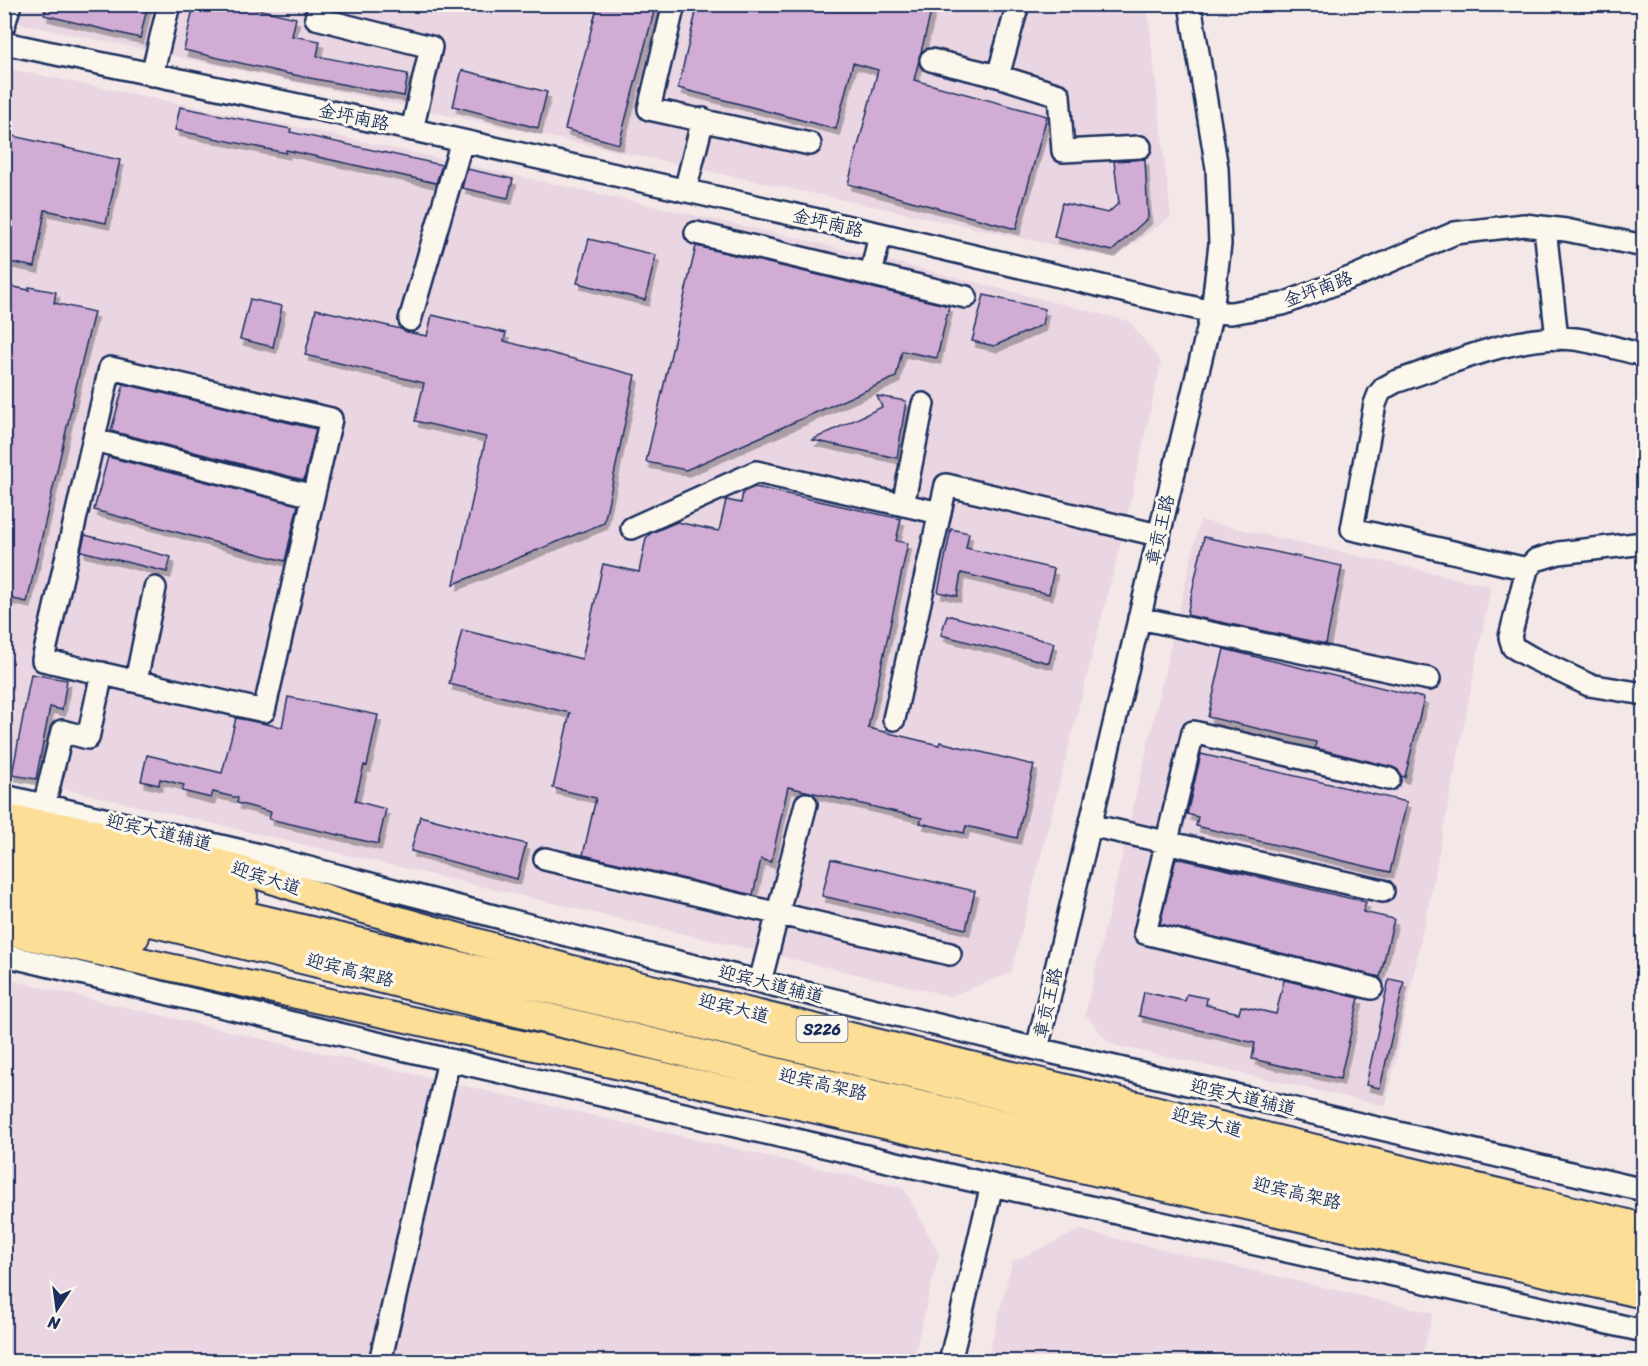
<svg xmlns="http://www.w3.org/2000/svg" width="1648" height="1366" viewBox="0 0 1648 1366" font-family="Sriracha,'LXGW WenKai TC',sans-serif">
<defs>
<filter id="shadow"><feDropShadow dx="3.5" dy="6" stdDeviation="0" flood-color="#0004"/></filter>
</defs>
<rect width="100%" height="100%" fill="#f3e8e7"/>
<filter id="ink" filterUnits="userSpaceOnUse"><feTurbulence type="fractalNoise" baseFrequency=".0167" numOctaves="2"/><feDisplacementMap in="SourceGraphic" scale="12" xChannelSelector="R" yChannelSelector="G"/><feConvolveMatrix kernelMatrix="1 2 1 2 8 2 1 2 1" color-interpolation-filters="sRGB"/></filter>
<g filter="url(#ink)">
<path fill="#e9d6e2" d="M 5,4 L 1147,5 L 1171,217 L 1114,258 L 5,20 Z
M 5,68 L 292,126 L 798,238 L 1129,321 L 1161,362 L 1125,526 L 1011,973 L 950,996 L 5,775 Z
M 1200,520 L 1491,586 L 1436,868 L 1386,1106 L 1110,1044 L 1085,1014 Z
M 5,979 L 904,1188 L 939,1254 L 913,1361 L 5,1362 Z
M 1080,1230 L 1433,1313 L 1421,1361 L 987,1361 L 1012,1262 Z"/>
<path fill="#d1acd5" stroke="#1b2f5e" stroke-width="1.5" filter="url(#shadow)" d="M 47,4 L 148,4 L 140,38 L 44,15 Z
M 194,4 L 236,4 L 296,18 L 292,36 L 320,41 L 317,56 L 408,74 L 404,96 L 284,73 L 184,50 Z
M 598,4 L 656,4 L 619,144 L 565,129 Z
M 698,4 L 933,4 L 914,80 L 1047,116 L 1016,229 L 848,184 L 878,70 L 853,63 L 836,129 L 678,88 Z
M 462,70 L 547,92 L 538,128 L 453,106 Z
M 180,107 L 291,129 L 290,132 L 442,165 L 436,183 L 286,150 L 286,153 L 175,130 Z
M 4,134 L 120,160 L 106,223 L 45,210 L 35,267 L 4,261 Z
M 1145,159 L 1148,218 L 1112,251 L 1054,237 L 1062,203 L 1108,213 L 1119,203 L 1114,161 Z
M 467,169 L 513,179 L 508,198 L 462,188 Z
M 589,239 L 656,255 L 645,300 L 577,283 Z
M 696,246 L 949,306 L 937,358 L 902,351 L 896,377 L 686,470 L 646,462 Z
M 4,285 L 29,290 L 29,287 L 56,292 L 54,303 L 94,312 L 82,361 L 27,602 L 4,597 Z
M 984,295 L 1045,309 L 1042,325 L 994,346 L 972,341 Z
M 250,299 L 282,306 L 273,347 L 240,339 Z
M 316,309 L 401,329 L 407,332 L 427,336 L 432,315 L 506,333 L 504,341 L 635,375 L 604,523 L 454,584 L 486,437 L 415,421 L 424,383 L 305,355 Z
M 124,384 L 316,429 L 304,480 L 111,431 Z
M 877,396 L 906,401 L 897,458 L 812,440 L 882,407 Z
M 108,457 L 298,505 L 285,561 L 94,510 Z
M 755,487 L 901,519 L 896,541 L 908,543 L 868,728 L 939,745 L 940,742 L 1034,765 L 1017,838 L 966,826 L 964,833 L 920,823 L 922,818 L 788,787 L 771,862 L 761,859 L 753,895 L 583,855 L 596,798 L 553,788 L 570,713 L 449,684 L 462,630 L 582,659 L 603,564 L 639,572 L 646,538 L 651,533 L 677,522 L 719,531 L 726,500 L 741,503 L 743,492 Z
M 951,529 L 969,533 L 966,548 L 1054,569 L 1049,594 L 961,573 L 957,596 L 938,592 Z
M 85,535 L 171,557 L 167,572 L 81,551 Z
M 1204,537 L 1342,566 L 1326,644 L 1187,615 Z
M 947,615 L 1054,643 L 1049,663 L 941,635 Z
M 1224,649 L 1424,698 L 1405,777 L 1401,776 L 1398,770 L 1392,767 L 1315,748 L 1316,742 L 1208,717 Z
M 31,674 L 67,680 L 62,710 L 50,707 L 36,779 L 12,775 Z
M 288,697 L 378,715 L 367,766 L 364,765 L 355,801 L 386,809 L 378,844 L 269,819 L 271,812 L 237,803 L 238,798 L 213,792 L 211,798 L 182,791 L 184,785 L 160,779 L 159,785 L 141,781 L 147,755 L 222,773 L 236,718 L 282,727 Z
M 1201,754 L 1407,802 L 1390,872 L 1196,826 L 1198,817 L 1187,814 Z
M 420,816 L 526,844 L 517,879 L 411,851 Z
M 1176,858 L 1366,902 L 1363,912 L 1394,919 L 1380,977 L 1160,924 Z
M 831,859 L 975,891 L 966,929 L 822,896 Z
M 1389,979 L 1404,982 L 1380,1088 L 1366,1085 Z
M 1284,980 L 1359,998 L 1340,1079 L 1252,1059 L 1255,1043 L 1139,1016 L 1144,992 L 1185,1001 L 1187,994 L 1207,998 L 1206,1005 L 1239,1013 L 1241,1006 L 1276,1014 Z"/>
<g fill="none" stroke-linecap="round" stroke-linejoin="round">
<g stroke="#1b2f5e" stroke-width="26">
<path id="minor" d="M 320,4 L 316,18 L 431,47 L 412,130
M 674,4 L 649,109 L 810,144
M 4,25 L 10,4
M 4,43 L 355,117 L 876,233 L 1212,312 L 1231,313 L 1283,304 L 1360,274 L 1455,233 L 1524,225 L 1566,230 L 1644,246
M 931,60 L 998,76 L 1059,95 L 1063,151 L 1140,147
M 152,75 L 169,4
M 998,76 L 1018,4
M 685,191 L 703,119
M 1545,228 L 1557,339
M 696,233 L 966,297
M 871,275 L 880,234
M 410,320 L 462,141
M 110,368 L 331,419 L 264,711 L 43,660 Z
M 94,440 L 313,496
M 903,505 L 923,404
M 632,528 L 756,472 L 940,513
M 1644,543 L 1559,553 L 1536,560 L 1527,569 L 1510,637 L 1513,647 L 1532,658 L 1589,685 L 1644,694
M 1527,569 L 1352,529 L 1375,404 L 1379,394 L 1384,388 L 1395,382 C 1449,364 1518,333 1575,339 C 1598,342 1621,350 1644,355
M 1139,618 L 1429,679
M 136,681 L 155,588
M 894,719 L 946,485 L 1158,535
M 4,796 L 255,854 L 571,936 L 1037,1049 L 1644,1190
M 44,806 L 62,731 L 88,738 L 102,673
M 1090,825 L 1383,891
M 545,859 L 950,954
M 4,955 L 449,1060 L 992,1185 L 1644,1331
M 760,982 L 806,804
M 1372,988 L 1145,933 L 1193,732 L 1389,779
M 1037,1049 L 1212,312 L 1220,244 L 1217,168 L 1190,4
M 380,1362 L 449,1060
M 950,1362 L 992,1185"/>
</g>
<g stroke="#1b2f5e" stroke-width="30">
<path id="major" d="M 4,818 L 73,828 L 214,861 L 354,907 L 572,969 L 1644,1227
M 4,931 L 553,1051 L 1644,1295"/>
</g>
<g stroke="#1b2f5e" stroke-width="34">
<path id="highway" d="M 4,831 L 81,850 L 242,896
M 4,860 L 1644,1245
M 4,887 L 66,900 L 553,1020 L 780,1074 L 1644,1273
M 4,912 L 134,936"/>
</g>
<use href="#minor" stroke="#fbf7ec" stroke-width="21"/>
<use href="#major" stroke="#fcde96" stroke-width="26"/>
<use href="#highway" stroke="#fcde96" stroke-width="30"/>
</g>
</g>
<g text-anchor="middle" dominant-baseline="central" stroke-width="6" stroke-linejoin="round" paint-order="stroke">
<rect fill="#fbf7ec" stroke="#5e6b89" stroke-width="1.5" x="796.5" y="1016" width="51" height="26" rx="4.5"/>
<g font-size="16" font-weight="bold" fill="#1b2f5e">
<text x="822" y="1029">S226</text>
</g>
<g font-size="18" fill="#1b2f5e" stroke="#fbf7ec">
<text transform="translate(354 117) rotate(12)">金坪南路</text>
<text transform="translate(828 223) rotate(13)">金坪南路</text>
<text transform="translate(1318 289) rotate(-20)">金坪南路</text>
<text transform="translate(1160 530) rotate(-77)">章贡王路</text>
<text transform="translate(159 832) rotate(13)">迎宾大道辅道</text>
<text transform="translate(266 878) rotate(18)">迎宾大道</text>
<text transform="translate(350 970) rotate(14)">迎宾高架路</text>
<text transform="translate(771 984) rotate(14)">迎宾大道辅道</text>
<text transform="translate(1048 1003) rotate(-77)">章贡王路</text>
<text transform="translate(734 1008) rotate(14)">迎宾大道</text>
<text transform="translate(823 1084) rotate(13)">迎宾高架路</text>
<text transform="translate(1243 1097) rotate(13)">迎宾大道辅道</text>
<text transform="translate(1207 1122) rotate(14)">迎宾大道</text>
<text transform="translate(1297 1193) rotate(13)">迎宾高架路</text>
</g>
</g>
<rect width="1648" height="1366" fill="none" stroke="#fbf7ec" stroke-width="24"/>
<rect x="12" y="12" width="1624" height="1342" fill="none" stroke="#1b2f5e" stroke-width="2" filter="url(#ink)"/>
<g transform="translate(57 1309) rotate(193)" stroke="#fbf7ec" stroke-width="4.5" paint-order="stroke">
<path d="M0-4.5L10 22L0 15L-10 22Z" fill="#1b2f5e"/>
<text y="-9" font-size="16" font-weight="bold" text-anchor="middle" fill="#1b2f5e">N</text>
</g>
</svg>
